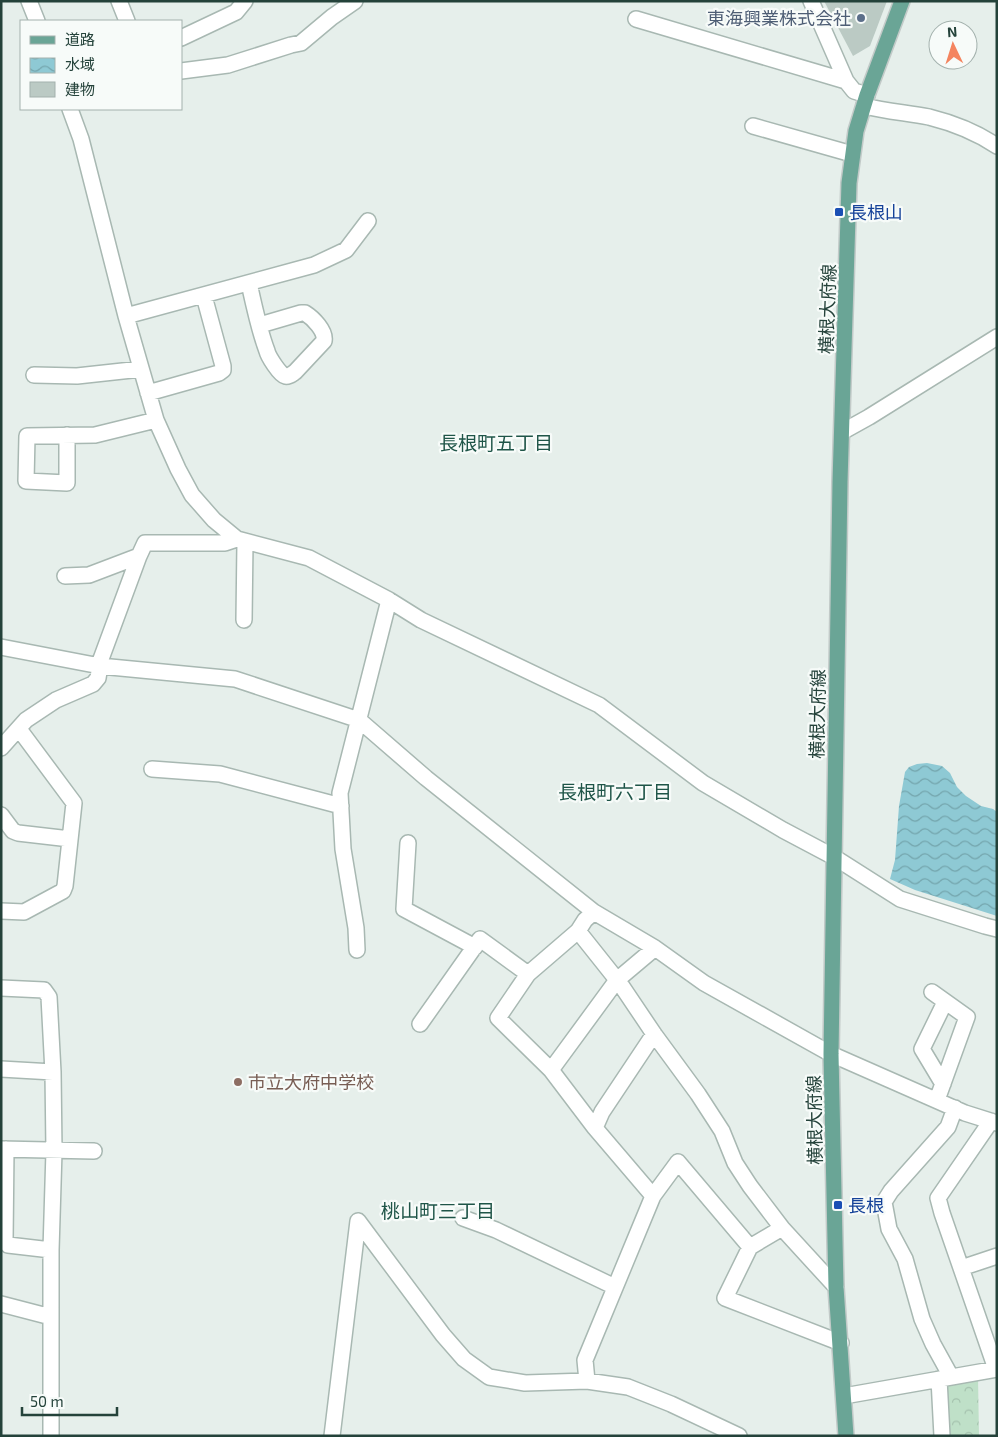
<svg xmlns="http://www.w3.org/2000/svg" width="998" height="1437" viewBox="0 0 998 1437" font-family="'Exo 2','Noto Sans JP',sans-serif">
<defs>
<pattern id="forest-crowns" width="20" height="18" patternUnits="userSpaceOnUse" patternTransform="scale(1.25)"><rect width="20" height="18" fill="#bfe0c8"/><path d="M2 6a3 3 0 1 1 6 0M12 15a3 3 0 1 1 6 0" fill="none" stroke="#a4c1ad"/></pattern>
<pattern id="water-waves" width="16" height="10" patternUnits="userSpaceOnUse" patternTransform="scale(1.25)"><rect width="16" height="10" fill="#8ec9d4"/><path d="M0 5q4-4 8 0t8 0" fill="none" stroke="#74a5ad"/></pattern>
</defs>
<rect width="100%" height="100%" fill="#e6efeb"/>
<path fill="url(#forest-crowns)" d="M 978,1377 L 979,1436 L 947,1436 L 944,1385 Z"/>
<path fill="url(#water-waves)" d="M 927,763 L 942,766 L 950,773 L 957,787 L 966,796 L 981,806 L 993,809 L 997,812 L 997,916 L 915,890 L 890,879 L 895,860 L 899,806 L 905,772 L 909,767 L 917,764 Z"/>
<path fill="#bbcac4" d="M 824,1 L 887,1 L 870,46 L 853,56 Z"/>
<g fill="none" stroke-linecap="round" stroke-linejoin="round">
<g stroke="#a8b8b2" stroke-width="18">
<path id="minor" d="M 29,1 L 37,21
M 119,1 L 127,21
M 811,1 L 846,81 L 854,91 L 867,95
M 636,19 L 846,81
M 181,38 L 236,12 L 245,1
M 181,71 L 228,65 L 291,45 L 301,43 L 332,17 L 355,1
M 864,106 C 885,111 907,113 929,117 C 953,123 976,132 997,146
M 70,109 L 81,139 L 126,316 L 156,420 L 178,469 L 192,495 L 214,520 L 237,539 L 309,558 L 389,600 L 421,620 L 599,705 L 703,783 L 783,830 L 834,857 L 900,899 L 985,926 L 997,929
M 753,126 L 852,154
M 249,283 C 254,306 259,330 267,351 C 268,356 280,375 285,376 C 289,377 292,374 295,372 L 324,341 C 326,331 313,318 305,313 L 301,313 L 260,325
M 126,316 L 314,265 L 346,250 L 368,221
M 34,375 L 77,376 L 141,369
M 148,393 L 219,373 L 223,370 L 223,366 L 204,296
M 842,432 L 869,417 L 997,337
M 67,435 L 67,483 L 26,481 L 27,436 L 95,435 L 156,420
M 65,576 L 89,575 L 139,556
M 244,620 L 245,542
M 1,647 L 100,666 L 235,679 L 359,720 L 426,778 L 594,912 L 655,948 L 704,983 L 831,1054 L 965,1113 L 997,1123
M 1,748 L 26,720 L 56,700 L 93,684 L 98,678 L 101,659 L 139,556 L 145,543 L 225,543 L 237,539
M 152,769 L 220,774 L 341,806
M 1,815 L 13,831 L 18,833 L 70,839
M 408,843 L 404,909 L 475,947
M 1,911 L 24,912 L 63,891 L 65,886 L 74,803 L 19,729
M 594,912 L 585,920 L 578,931 L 621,985 L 654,1034 L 698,1094 L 722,1131 L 735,1163 L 750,1186 L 782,1228 L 836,1287
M 578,931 L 528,974 L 498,1018 L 551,1070 L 617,980 L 655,948
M 357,950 L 356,928 L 343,849 L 340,793 L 389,600
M 1,988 L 44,990 L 49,997 L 53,1072 L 54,1151 L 51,1250 L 51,1436
M 932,992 L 967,1017 L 937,1100
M 420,1024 L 480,939 L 528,974
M 1,1069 L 53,1072
M 551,1070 L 595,1128
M 943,1084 L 922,1049 L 945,1002
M 991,1121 L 938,1198 L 942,1213 L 996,1369
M 1,1149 L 94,1151
M 6,1149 L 5,1241 L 8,1245 L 51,1250
M 653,1196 L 678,1162 L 750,1247
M 463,1218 L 496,1230 L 615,1287
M 782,1228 L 750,1247 L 725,1298 L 841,1343
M 961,1268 L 997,1256
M 1,1304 L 51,1317
M 949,1377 L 949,1373 L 933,1344 L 922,1319 L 905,1259 L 889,1229 L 884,1202 L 891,1191 L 948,1127 L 955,1108
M 939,1379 L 942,1436
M 587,1381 L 585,1360 L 653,1196 L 595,1128 L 602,1112 L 654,1034
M 844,1396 L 997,1369
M 332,1436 L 358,1221 L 443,1335 L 464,1359 L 489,1377 L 525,1383 L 587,1381 L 628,1387 L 671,1404 L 739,1436"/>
</g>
<g stroke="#c2cac8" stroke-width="18">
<path id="major" d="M 846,1436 L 836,1287 L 831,1054 L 840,482 L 849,183 L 856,131 L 867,95 L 902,1"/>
</g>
<use href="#minor" stroke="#fff" stroke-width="15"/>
<use href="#major" stroke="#6aa596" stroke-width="15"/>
</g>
<circle fill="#5c6f8a" stroke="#f7fbf9" stroke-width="2" cx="861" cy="18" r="5"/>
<g fill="#1a4fb4" stroke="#f7fbf9" stroke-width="2">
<rect x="834" y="207" width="10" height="10" rx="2.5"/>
<rect x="833" y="1200" width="10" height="10" rx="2.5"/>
</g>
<circle fill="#8d6e63" stroke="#f7fbf9" stroke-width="2" cx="238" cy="1082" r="5"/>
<g text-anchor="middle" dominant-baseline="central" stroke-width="4.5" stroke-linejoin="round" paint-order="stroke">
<g font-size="18" fill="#4e5e75" stroke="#f7fbf9" text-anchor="end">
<text x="851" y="18">東海興業株式会社</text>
</g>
<g font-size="18" fill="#164399" stroke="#f7fbf9" text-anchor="start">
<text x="849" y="212">長根山</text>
<text x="848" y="1205">長根</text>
</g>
<g font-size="18" fill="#24423a" stroke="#f7fbf9">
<text transform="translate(827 309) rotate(-88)">横根大府線</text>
<text transform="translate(817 714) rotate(-89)">横根大府線</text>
<text transform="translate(814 1120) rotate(-91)">横根大府線</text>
</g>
<g font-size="18" fill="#785e54" stroke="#f7fbf9" text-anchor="start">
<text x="248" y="1082">市立大府中学校</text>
</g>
<g font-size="19" fill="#1f5548" stroke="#f7fbf9">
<text x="496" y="442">長根町五丁目</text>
<text x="615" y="791">長根町六丁目</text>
<text x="438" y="1210">桃山町三丁目</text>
</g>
</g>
<rect width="998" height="1437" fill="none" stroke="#24423a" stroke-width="5"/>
<rect x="20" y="20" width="162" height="90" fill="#f7fbf9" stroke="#a3b1ad"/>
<rect x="30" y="36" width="25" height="8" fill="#6aa596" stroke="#a3b1ad"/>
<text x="65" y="45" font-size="15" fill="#24423a">道路</text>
<rect x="30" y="58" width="25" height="15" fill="url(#water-waves)" stroke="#a3b1ad"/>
<text x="65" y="70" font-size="15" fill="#24423a">水域</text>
<rect x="30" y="82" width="25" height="15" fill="#bbcac4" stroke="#a3b1ad"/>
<text x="65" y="95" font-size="15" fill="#24423a">建物</text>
<g transform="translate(953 45) rotate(356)"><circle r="24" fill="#f7fbf9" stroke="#a3b1ad"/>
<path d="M0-4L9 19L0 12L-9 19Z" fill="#f4845f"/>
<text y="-8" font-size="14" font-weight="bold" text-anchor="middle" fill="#24423a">N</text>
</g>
<path d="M22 1407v8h95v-8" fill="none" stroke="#24423a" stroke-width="2.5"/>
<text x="30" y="1407" font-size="15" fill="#24423a" stroke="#f7fbf9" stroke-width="4" paint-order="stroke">50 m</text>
</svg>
